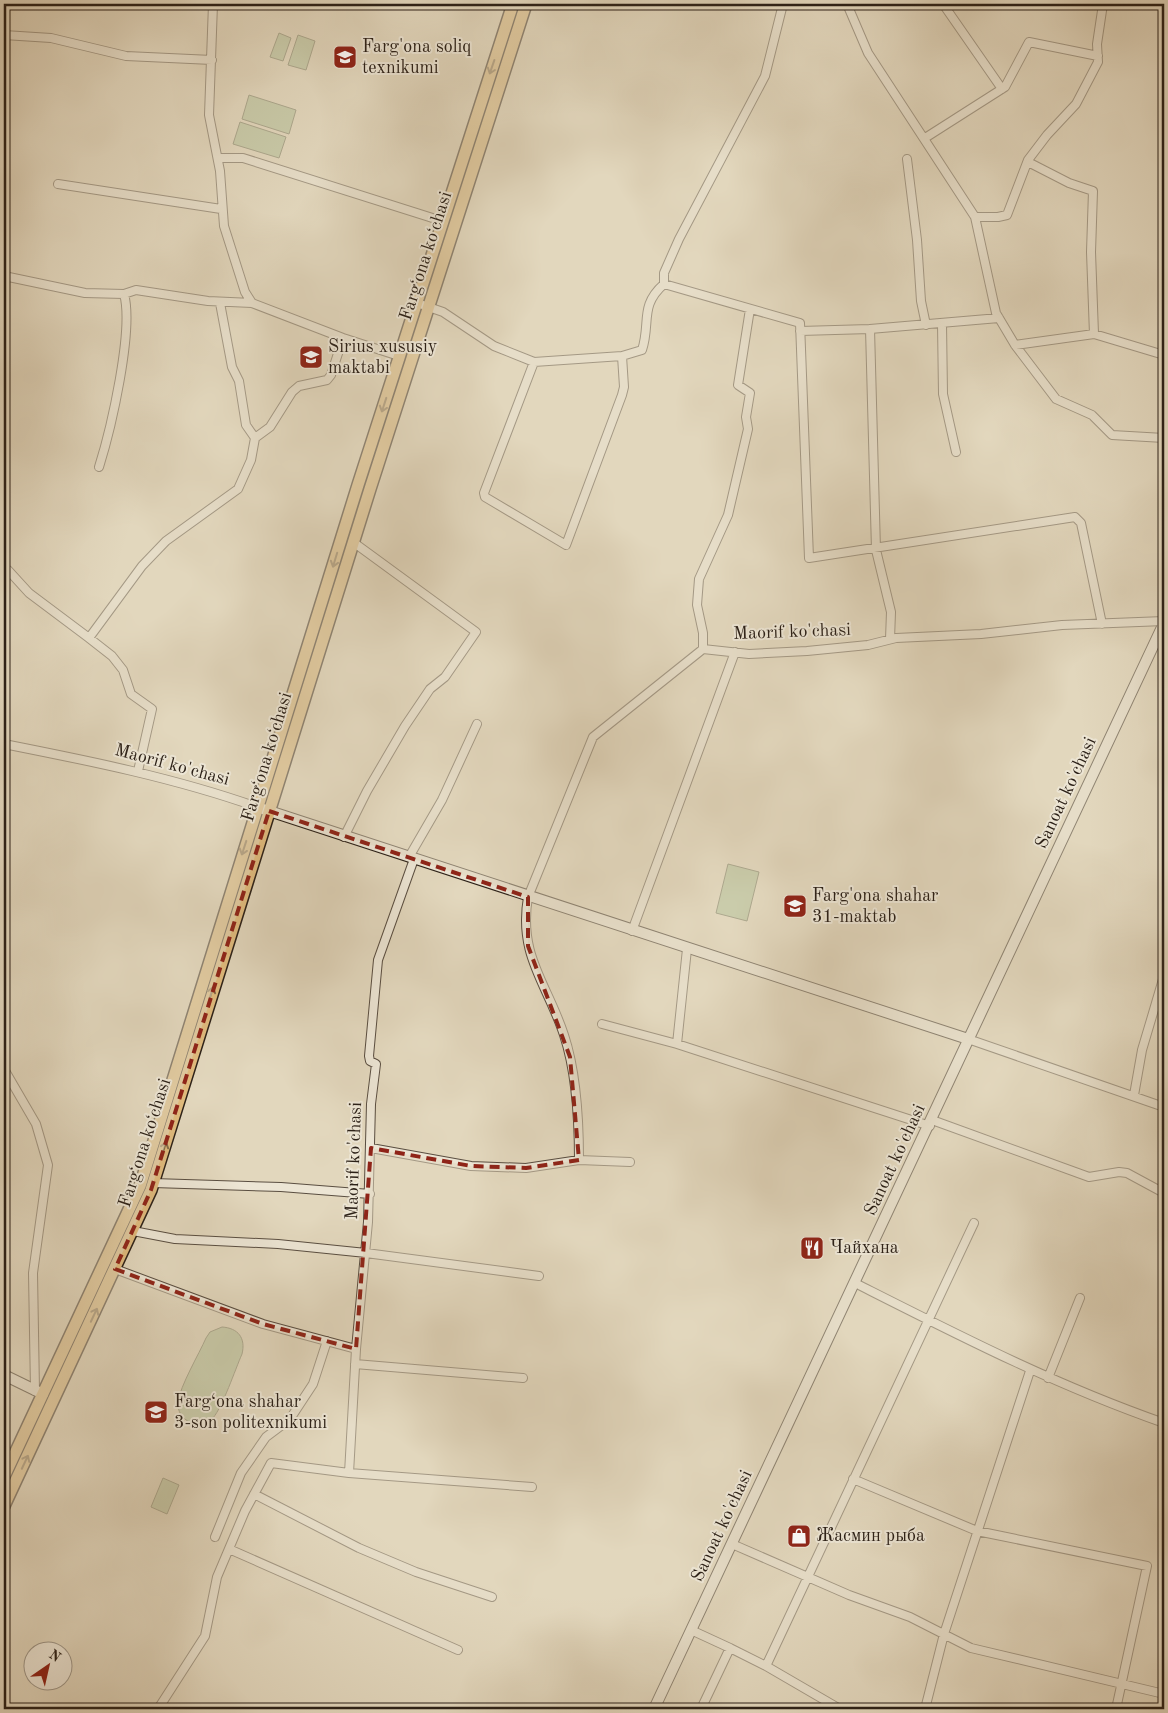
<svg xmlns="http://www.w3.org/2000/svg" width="1168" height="1713" viewBox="0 0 1168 1713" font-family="'Old Standard TT',serif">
<rect width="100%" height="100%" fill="#e2d7bd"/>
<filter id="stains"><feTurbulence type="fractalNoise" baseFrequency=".004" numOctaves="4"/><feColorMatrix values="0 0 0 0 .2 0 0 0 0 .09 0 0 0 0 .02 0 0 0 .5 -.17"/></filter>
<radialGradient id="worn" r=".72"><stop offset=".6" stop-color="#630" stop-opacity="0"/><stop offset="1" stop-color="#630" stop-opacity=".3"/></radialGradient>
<path fill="#aebf95" stroke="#6d7056" d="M 279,33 L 291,38 L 283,61 L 270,57 Z
M 298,35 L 315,41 L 306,70 L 288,65 Z
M 249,95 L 296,110 L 289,134 L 242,119 Z
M 240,122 L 286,137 L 279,158 L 233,144 Z
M 728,864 L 759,872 L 747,921 L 716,913 Z
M 222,1327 C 238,1328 246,1338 242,1354 C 235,1370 223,1406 213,1418 C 201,1432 176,1421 178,1402 C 180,1386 199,1354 206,1338 L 210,1332 Z
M 163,1478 L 179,1485 L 167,1514 L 151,1507 Z"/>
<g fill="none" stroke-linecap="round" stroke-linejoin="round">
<g stroke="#5a4e41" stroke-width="10">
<path id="street" d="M 213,4 L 209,115 L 220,171 L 224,226 L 245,292 L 252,303
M 847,4 L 868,53 L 975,217
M 943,4 L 1002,89
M 1103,4 L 1097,44 L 1098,62 L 1076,104 L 1047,135 L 1028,160 L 1007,215 L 998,217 L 975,217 L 996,313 L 1015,345 L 1056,399 L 1092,415 L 1112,435 L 1164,438
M 4,35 L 51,38 L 126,56 L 212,60
M 925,138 L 1005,87 L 1029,42 L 1098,56
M 218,158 L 243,158 L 442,221
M 907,159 L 917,240 L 921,301 L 926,325
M 1028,162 L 1069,183 L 1093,191 L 1091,252 L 1094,334
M 58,184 L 221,209
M 4,276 L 85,293 L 124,294 L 136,290 L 208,301 L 252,303 L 343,338 L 399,356
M 664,284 L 664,273 L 679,239 L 765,76 L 783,4
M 417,303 L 443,312 L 494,346 L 534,362 L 622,356 L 624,387 L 622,395 L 566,545 L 485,497 L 484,493 L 534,362
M 942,324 L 943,394 L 956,452
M 870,329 L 999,318
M 800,331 L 870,329 L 876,550 L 891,612 L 890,639
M 1015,345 L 1094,334 L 1164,355
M 622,356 L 642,350 C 651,323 639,306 664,284 L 800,323 L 809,558 L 1075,517 L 1081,523 L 1102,624
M 255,438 L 270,427 L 292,392 L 299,386 L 327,380 L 331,375 L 343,338
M 99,467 C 111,429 134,330 124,294
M 4,569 L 8,570 L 29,593 L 89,638 L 142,566 L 166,541 L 238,489 L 251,460 L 255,438 L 246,425 L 239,381 L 232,367 L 220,303
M 89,638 L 112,656 L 123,670 L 131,694 L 152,709 L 138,771
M 703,649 L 703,633 L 697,605 L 699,579 L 728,515 L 748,429 L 746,417 L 750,393 L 738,385 L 750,309
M 4,744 C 90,761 175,778 257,807
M 344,837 L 367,791 L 405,726 L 430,689 L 445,677 L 476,632 L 353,542
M 409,857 L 442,800 L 477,724
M 632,931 L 735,652
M 602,1024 L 677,1044 L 930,1126
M 968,1039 L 1164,1107
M 677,1044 L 687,949
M 4,1069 L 36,1124 L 48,1165 L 33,1273 L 35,1391
M 1134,1095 L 1142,1050 L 1164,976
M 932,1120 L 1089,1177 L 1119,1172 L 1127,1173 L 1164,1193
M 371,1148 L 471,1166 L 526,1168 L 579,1160 L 630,1162
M 579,1160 C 579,1120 577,1074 564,1035 C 547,983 518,956 528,897 L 593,737 L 703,649 L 749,654 L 807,651 L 868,645 L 896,638 L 981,634 L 1062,625 L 1164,621
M 153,1183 L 281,1187 L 370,1194
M 133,1231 L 175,1239 L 278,1244 L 366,1253 L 539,1276
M 115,1269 L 263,1324 L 356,1349
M 855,1283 C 958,1335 1055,1385 1164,1423
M 355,1364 L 523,1378
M 1048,1378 L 1080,1298
M 349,1473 L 356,1349 L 368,1222 L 371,1104 L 376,1064 L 370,1061 L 369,1056 L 378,960 L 414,859
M 853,1479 L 977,1531 L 1147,1566 L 1116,1709
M 254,1494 L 359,1548 L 416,1572 L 492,1597
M 215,1537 L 241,1473 L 266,1437 L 290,1419 L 313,1384 L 327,1341
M 732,1544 L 849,1595 L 910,1617 L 971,1648 L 1164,1694
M 229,1549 L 458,1650
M 691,1630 L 730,1648
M 766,1666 L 974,1223
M 158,1709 L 205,1636 L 217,1577 L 245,1511 L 271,1463 L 349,1473 L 532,1487
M 701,1709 L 730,1648 L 766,1666 L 840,1709
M 925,1709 L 944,1634 L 1030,1371"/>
</g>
<g stroke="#2c2118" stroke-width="12">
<path id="secondary" d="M 263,809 L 968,1039
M 4,1375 L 43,1394
M 654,1709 L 1164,623"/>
</g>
<g stroke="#2c2118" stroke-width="14">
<path id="primary" d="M 4,1477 L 140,1186 L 358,485 L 513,4
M 4,1506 L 151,1190 L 370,489 L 526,4"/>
</g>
<use href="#street" stroke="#ece5d4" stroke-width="8"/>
<use href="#secondary" stroke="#ece5d4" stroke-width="10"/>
<use href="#primary" stroke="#e1bc7e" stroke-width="11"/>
</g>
<defs><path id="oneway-shaft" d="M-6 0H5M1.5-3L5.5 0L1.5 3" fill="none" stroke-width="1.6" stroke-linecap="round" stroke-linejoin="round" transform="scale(1.25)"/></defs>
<g stroke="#866e4b">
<use href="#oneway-shaft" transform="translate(492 67) rotate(109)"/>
<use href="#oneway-shaft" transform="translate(384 405) rotate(108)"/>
<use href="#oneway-shaft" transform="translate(335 560) rotate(107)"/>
<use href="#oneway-shaft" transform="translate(244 848) rotate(108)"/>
<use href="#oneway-shaft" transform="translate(211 994) rotate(-73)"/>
<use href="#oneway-shaft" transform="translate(164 1149) rotate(-73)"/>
<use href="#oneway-shaft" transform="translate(94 1315) rotate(-65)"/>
<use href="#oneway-shaft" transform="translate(25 1462) rotate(-65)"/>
</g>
<path d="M0 0H1168V1713H0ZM 269,811 L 528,897 L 528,946 L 570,1057 L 579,1160 L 526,1168 L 471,1166 L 371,1148 L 356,1349 L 263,1324 L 115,1269 L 151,1190 Z" fill="#e2d7bd" fill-opacity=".55" fill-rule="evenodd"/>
<path fill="none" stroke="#8f2418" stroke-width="4" stroke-dasharray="10 6" stroke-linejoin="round" d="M 269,811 L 528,897 L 528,946 L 570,1057 L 579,1160 L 526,1168 L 471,1166 L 371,1148 L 356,1349 L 263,1324 L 115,1269 L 151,1190 Z"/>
<defs>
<g id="university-square" transform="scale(1.25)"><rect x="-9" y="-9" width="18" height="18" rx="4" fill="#8f2418" stroke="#ece5d4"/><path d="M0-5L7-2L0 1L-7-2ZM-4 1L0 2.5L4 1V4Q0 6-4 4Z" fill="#fff"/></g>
<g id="school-square" transform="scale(1.25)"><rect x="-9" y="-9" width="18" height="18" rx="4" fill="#8f2418" stroke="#ece5d4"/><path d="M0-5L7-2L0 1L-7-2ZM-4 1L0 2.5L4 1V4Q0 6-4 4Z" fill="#fff"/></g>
<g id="restaurant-square" transform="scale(1.25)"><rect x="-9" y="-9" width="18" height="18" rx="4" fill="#8f2418" stroke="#ece5d4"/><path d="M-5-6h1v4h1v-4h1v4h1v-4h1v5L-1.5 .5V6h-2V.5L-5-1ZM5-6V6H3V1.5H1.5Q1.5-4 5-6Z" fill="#fff"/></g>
<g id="shop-square" transform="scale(1.25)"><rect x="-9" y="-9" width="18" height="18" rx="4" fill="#8f2418" stroke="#ece5d4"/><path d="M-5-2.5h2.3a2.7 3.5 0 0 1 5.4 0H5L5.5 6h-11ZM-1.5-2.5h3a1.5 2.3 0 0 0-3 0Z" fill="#fff"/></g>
</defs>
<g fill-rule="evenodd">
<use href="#university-square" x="345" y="57"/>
<use href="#school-square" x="311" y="357"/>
<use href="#school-square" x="795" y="906"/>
<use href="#restaurant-square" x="812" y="1248"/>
<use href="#university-square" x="156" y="1412"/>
<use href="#shop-square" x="799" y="1536"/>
</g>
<g text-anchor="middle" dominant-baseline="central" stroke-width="4" stroke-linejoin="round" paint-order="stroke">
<g font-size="18" fill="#2c2118" stroke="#ece5d4" text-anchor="start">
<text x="362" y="47">Farg'ona soliq<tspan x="362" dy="21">texnikumi</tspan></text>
<text x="328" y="347">Sirius xususiy<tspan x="328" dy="21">maktabi</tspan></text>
<text x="812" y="896">Farg'ona shahar<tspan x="812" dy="21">31-maktab</tspan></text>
<text x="830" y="1248">Чайхана</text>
<text x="174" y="1402">Farg‘ona shahar<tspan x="174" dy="21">3-son politexnikumi</tspan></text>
<text x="816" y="1536">Жасмин рыба</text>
</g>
<g font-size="18" fill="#2c2118" stroke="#ece5d4">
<text transform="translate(426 256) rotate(-72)">Fargʻona koʻchasi</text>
<text transform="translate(792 632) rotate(-2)">Maorif ko'chasi</text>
<text transform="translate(267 757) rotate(-73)">Fargʻona koʻchasi</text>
<text transform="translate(172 765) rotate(15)">Maorif ko'chasi</text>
<text transform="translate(1066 793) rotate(-65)">Sanoat ko'chasi</text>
<text transform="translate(145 1143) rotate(-72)">Fargʻona koʻchasi</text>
<text transform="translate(895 1160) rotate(-65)">Sanoat ko'chasi</text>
<text transform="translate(354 1161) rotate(-88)">Maorif ko'chasi</text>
<text transform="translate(722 1526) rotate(-65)">Sanoat ko'chasi</text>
</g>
</g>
<rect width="1168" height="1713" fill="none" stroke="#e2d7bd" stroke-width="20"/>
<rect x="5" y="5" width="1158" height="1703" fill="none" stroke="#2c2118" stroke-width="2.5"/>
<rect x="10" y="10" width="1148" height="1693" fill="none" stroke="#2c2118"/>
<g transform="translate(48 1666) rotate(34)"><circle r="24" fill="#ece5d4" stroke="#9f9789"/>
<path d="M0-4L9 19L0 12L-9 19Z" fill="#8f2418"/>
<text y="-8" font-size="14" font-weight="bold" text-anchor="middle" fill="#2c2118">N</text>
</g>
<rect width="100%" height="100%" filter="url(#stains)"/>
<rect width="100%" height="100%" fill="url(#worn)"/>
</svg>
